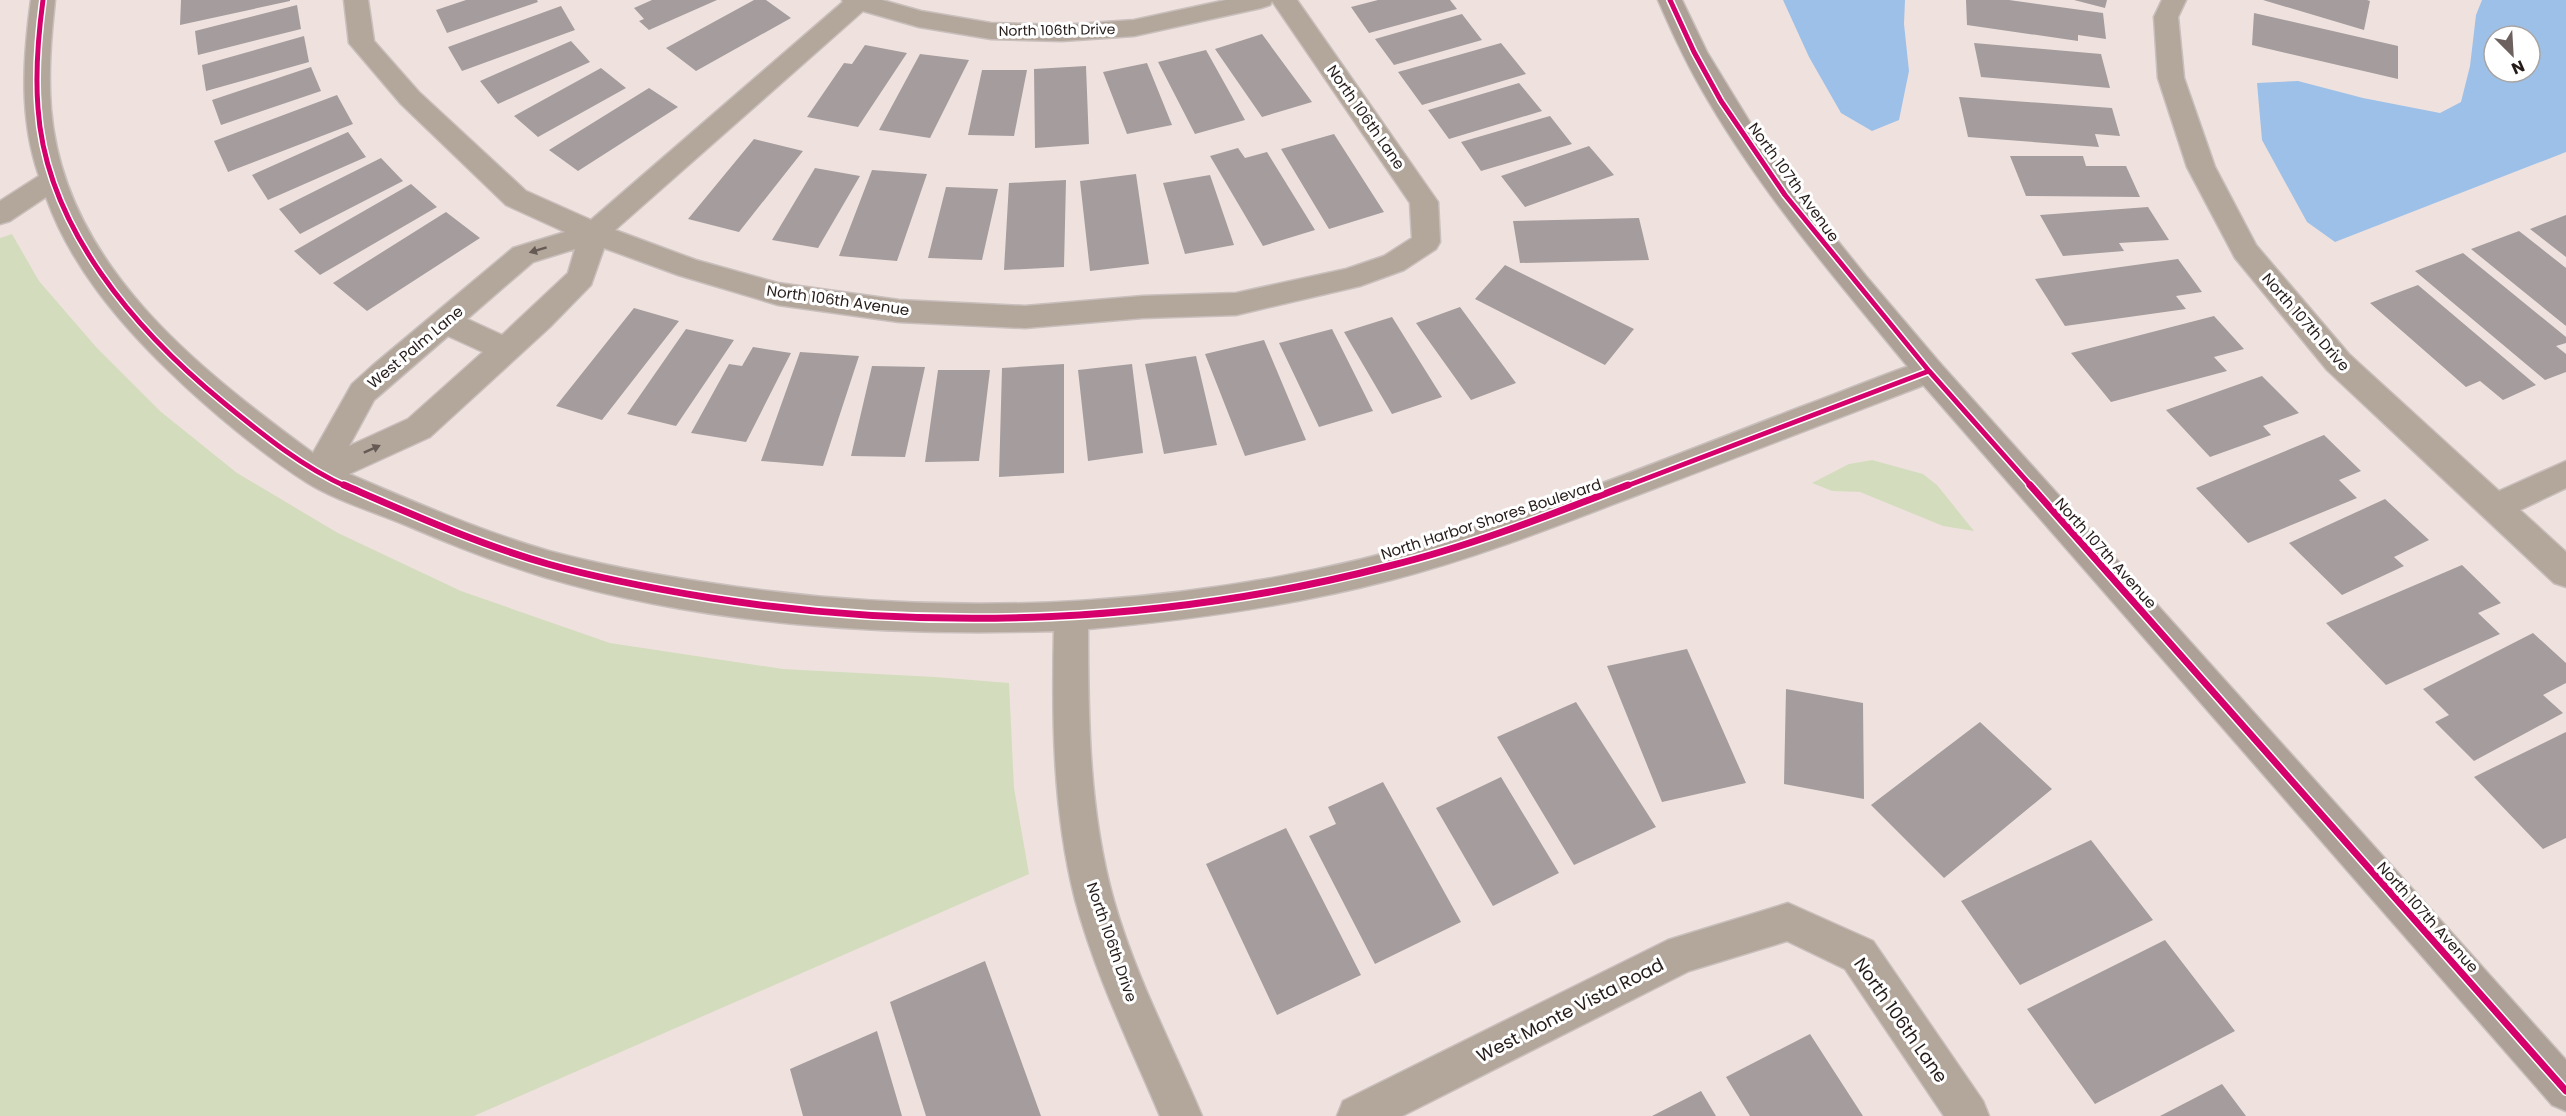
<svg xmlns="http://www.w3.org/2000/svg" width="2566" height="1116" viewBox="0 0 2566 1116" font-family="Poppins,sans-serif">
<rect width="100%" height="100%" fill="#efe2de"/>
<path fill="#d4dcbe" d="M 12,234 L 39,281 L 97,348 L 160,411 L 237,473 L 338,533 L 461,591 L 610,643 L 783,669 L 935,677 L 1009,683 L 1014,788 L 1029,874 L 474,1116 L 0,1116 L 0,238 Z
M 1872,460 L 1923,474 L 1937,485 L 1974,531 L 1943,526 L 1860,492 L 1832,491 L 1812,483 L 1849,464 Z"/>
<path fill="#9dc0e8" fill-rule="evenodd" d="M 1783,0 L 1905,0 L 1904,24 L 1909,71 L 1899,120 L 1872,131 L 1841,113 L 1809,57 Z
M 2482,0 L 2566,0 L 2566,152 L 2335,242 L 2307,222 L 2262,140 L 2257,83 L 2298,81 L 2363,98 L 2440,113 L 2461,102 L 2470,66 L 2476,15 ZM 2494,36 L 2530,36 L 2530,72 L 2494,72 Z"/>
<path fill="#a59c9e" d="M 181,0 L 290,0 L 290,1 L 180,25 Z
M 466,0 L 537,0 L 538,2 L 447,33 L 436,10 Z
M 652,0 L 717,0 L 649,30 L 639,21 L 644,19 L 634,8 Z
M 754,0 L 766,0 L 791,18 L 696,71 L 666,48 Z
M 1378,0 L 1450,0 L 1457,9 L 1369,33 L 1351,7 Z
M 1966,0 L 2009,0 L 2103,13 L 2106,39 L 2078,35 L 2078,41 L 1967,25 Z
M 2074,0 L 2107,0 L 2105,8 Z
M 2263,0 L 2367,0 L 2370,1 L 2364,30 Z
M 297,5 L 301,29 L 198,55 L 195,31 Z
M 561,6 L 575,30 L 462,71 L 448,47 Z
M 2254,13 L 2398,46 L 2398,79 L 2252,45 Z
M 1462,14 L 1482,40 L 1394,65 L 1375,39 Z
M 1262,34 L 1312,102 L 1262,117 L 1215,49 Z
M 304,36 L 309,62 L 206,91 L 202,65 Z
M 571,41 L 590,62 L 498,104 L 480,81 Z
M 1501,43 L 1526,74 L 1422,105 L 1398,72 Z
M 1974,43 L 2101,54 L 2110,88 L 1981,77 Z
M 865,45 L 907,53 L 858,127 L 807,117 L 844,63 L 852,64 Z
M 1206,50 L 1245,120 L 1195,134 L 1158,62 Z
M 920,54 L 969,60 L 930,138 L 879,130 Z
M 1147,63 L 1172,125 L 1127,134 L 1103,72 Z
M 1086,66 L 1089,144 L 1035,148 L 1034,69 Z
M 311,67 L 321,91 L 221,125 L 212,100 Z
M 601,68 L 626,88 L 538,137 L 514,116 Z
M 982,70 L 1027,70 L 1014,136 L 968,135 Z
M 1519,83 L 1542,111 L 1449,139 L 1428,110 Z
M 649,88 L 678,107 L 578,171 L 549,150 Z
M 337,95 L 353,124 L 228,172 L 214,141 Z
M 1959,97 L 2112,108 L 2120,136 L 2095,134 L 2099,147 L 1968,137 Z
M 1550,116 L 1572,144 L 1481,171 L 1461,142 Z
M 348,132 L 366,157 L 268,200 L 252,175 Z
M 1334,134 L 1384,212 L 1329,229 L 1281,149 Z
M 754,139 L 803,151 L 739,232 L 688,219 Z
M 1589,146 L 1614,175 L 1525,207 L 1501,176 Z
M 1238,148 L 1245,158 L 1267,152 L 1315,230 L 1263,246 L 1210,156 Z
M 2010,156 L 2083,156 L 2086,166 L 2126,166 L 2140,197 L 2026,196 Z
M 381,158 L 403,181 L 300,234 L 279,209 Z
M 815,168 L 860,176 L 818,248 L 772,240 Z
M 872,170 L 927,174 L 897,261 L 839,256 Z
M 1136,174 L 1149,264 L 1090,271 L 1080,181 Z
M 1210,175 L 1234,245 L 1185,254 L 1163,183 Z
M 1066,180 L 1064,267 L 1004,270 L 1009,183 Z
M 411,184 L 437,207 L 320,275 L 294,251 Z
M 946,187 L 998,189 L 982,260 L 928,258 Z
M 2148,207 L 2169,240 L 2119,243 L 2124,251 L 2063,256 L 2040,215 Z
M 446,212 L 480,238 L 367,311 L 333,283 Z
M 2566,215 L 2566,257 L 2530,229 Z
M 1639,218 L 1649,260 L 1520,263 L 1513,221 Z
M 2519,231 L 2566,268 L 2566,326 L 2471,249 Z
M 2463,253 L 2566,337 L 2566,343 L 2556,346 L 2566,354 L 2566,372 L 2545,380 L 2415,271 Z
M 2178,259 L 2202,292 L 2176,296 L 2186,309 L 2065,326 L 2035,279 Z
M 1505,265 L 1634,329 L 1605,365 L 1475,299 Z
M 2418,285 L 2536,385 L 2503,400 L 2480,381 L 2466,387 L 2370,303 Z
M 1460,307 L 1516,383 L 1471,400 L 1416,323 Z
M 634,308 L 679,321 L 602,420 L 556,406 Z
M 2214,316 L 2244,349 L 2214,357 L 2227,371 L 2111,402 L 2071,353 Z
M 1392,317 L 1442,397 L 1392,414 L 1344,332 Z
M 686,329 L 734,340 L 676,426 L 627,414 Z
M 1332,329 L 1373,411 L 1319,427 L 1279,343 Z
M 1264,340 L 1306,440 L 1245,456 L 1205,354 Z
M 753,347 L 791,353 L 746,442 L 691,433 L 729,364 L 742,366 Z
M 800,352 L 859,356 L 823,466 L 761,461 Z
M 1196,356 L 1217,445 L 1164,454 L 1145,364 Z
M 1064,364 L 1064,473 L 999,477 L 1002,368 Z
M 1132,364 L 1143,453 L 1088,461 L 1078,370 Z
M 872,366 L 925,367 L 905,457 L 851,456 Z
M 938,370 L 990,370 L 979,461 L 925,462 Z
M 2262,376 L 2299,413 L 2263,426 L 2271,435 L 2210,457 L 2166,410 Z
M 2324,435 L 2361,471 L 2339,480 L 2357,498 L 2248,543 L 2196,488 Z
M 2385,499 L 2429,540 L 2394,557 L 2404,566 L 2342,595 L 2289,543 Z
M 2462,565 L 2501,603 L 2478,613 L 2500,634 L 2386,685 L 2326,623 Z
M 2533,633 L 2566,663 L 2566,683 L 2543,695 L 2563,713 L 2474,761 L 2435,722 L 2449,715 L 2423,689 Z
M 1687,649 L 1746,783 L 1662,802 L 1607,666 Z
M 1786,689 L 1863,703 L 1864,799 L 1784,784 Z
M 1576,702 L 1656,827 L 1574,865 L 1497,737 Z
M 1980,722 L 2052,789 L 1944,878 L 1871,805 Z
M 2566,732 L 2566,838 L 2543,849 L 2474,777 Z
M 1501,777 L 1559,873 L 1493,906 L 1436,808 Z
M 1383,782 L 1461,922 L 1375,964 L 1309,836 L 1336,824 L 1328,807 Z
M 1286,828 L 1361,975 L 1277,1015 L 1206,864 Z
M 2091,840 L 2153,920 L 2020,985 L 1961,901 Z
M 2165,940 L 2235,1031 L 2095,1104 L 2027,1009 Z
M 985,961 L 1041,1116 L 926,1116 L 890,1002 Z
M 877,1031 L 902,1116 L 803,1116 L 790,1069 Z
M 1810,1034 L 1863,1116 L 1750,1116 L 1726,1077 Z
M 2222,1084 L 2246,1116 L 2160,1116 Z
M 1701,1091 L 1716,1116 L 1652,1116 Z"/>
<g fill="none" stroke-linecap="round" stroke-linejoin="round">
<g stroke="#c9bfbc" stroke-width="3">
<path id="minor" d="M 31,0 L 55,0 C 51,37 48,72 51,109 C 64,265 198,368 313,453 L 352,384 L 372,366 L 513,248 L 565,232 L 506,205 L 401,104 L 349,43 L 344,0 L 368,0 L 374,41 L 419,92 L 526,191 L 591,220 L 843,2 L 842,0 L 882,0 L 921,11 L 991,23 L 1062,25 L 1134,20 L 1226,0 L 1297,0 L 1438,202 L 1440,242 L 1436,249 L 1404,270 L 1360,286 L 1236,315 L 1143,318 L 1025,328 L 899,322 L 778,305 L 678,275 L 604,248 L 591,285 L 550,327 L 430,437 L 349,474 C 414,502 481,531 549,551 C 601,565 656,575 710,583 C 955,621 1212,608 1450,535 C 1571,498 1688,450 1806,405 C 1847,390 1887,373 1929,359 L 1940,363 L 1944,371 L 1940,379 C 1835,419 1731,460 1627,499 C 1549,529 1472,559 1391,580 C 1292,606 1190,620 1088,629 C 1088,720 1089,813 1114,901 C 1135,975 1172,1045 1202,1116 L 1160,1116 C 1130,1045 1095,974 1075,899 C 1053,812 1052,721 1054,631 C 884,636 709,626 544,577 C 498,563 452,545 408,526 C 375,512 336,501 306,482 C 261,453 209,410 170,372 C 119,323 70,265 46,197 L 10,221 L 0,224 L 0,201 L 39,176 C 19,118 23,59 31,0 ZM 1272,1 L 1410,203 L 1412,238 L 1384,256 L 1346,269 L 1236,293 L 1143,296 L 1025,306 L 899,300 L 778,283 L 696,260 L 615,230 L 863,11 L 919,27 L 991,39 L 1062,41 L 1134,36 L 1261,8 L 1270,5 ZM 575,249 L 568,273 L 502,335 L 467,319 L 533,262 ZM 448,336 L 483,352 L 408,419 L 349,446 L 374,400 Z
M 2162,0 L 2186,0 L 2178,17 L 2184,78 L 2215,167 L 2256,245 L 2349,354 L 2499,491 L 2566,461 L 2566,488 L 2520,510 L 2566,552 L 2566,587 L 2554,583 L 2327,370 L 2235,258 L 2187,167 L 2158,78 L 2154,17 Z
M 1788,903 L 1873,941 L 1983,1101 L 1989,1116 L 1944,1116 L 1845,969 L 1787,941 L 1689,971 L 1402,1116 L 1337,1116 L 1343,1101 L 1668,940 Z"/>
</g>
<g stroke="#c9bfbc" stroke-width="3">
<path id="major" d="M 1658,0 L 1682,0 L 1707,52 L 1762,142 L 1795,188 L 1866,276 L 1940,363 L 2566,1060 L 2566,1111 L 2552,1105 L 1918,379 C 1845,290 1768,202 1709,102 C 1689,69 1673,35 1658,0 Z"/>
</g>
<use href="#minor" fill="#b3a69b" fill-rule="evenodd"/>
<use href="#major" fill="#ada197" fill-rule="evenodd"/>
<g stroke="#fff" stroke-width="8">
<path id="cycleway-far1" d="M 43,0 C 38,37 35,71 38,108 C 46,228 136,331 224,403 C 262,434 302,467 347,487
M 1670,0 L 1694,52 L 1721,101 L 1785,195 L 1929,371 L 2032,487
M 1624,487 L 1929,371"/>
</g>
<g stroke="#fff" stroke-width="10">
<path id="cycleway" d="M 344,485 C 411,514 478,544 548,564 C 601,579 656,589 711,598 C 936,633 1168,623 1389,566 C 1471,546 1550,515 1628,485
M 2030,485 L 2566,1091"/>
</g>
<use href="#cycleway-far1" stroke="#d6006c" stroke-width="5"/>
<use href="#cycleway" stroke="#d6006c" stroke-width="7"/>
</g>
<defs><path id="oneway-solid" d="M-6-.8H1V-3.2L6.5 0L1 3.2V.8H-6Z" transform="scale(1.5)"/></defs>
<g fill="#655a54">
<use href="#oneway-solid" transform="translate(538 250) rotate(163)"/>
<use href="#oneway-solid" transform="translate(372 449) rotate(-24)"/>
</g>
<g text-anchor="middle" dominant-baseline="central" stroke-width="6" stroke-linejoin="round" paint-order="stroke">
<g font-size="14" fill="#251c19" stroke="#fff">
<text transform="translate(1057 30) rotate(-1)">North 106th Drive</text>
</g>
<g font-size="15" fill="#251c19" stroke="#fff">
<text transform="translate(1366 117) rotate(55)">North 106th Lane</text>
<text transform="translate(1794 182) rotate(54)">North 107th Avenue</text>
<text transform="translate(838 300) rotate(8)">North 106th Avenue</text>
<text transform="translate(2306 322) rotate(49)">North 107th Drive</text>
<text transform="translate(415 347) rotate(-40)">West Palm Lane</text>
<text transform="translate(1491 519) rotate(-18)">North Harbor Shores Boulevard</text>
<text transform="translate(2106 553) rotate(48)">North 107th Avenue</text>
<text transform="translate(2428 917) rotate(48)">North 107th Avenue</text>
<text transform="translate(1112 942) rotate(71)">North 106th Drive</text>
</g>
<g font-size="18" fill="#251c19" stroke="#fff">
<text transform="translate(1570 1010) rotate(-27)">West Monte Vista Road</text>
<text transform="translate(1901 1020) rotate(55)">North 106th Lane</text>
</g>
</g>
<g transform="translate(2512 54) rotate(156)"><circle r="28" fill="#ffffff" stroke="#a8a4a3" stroke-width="1.5"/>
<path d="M0-4.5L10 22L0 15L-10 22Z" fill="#6c615e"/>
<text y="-9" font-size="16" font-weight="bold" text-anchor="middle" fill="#251c19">N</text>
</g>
</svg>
